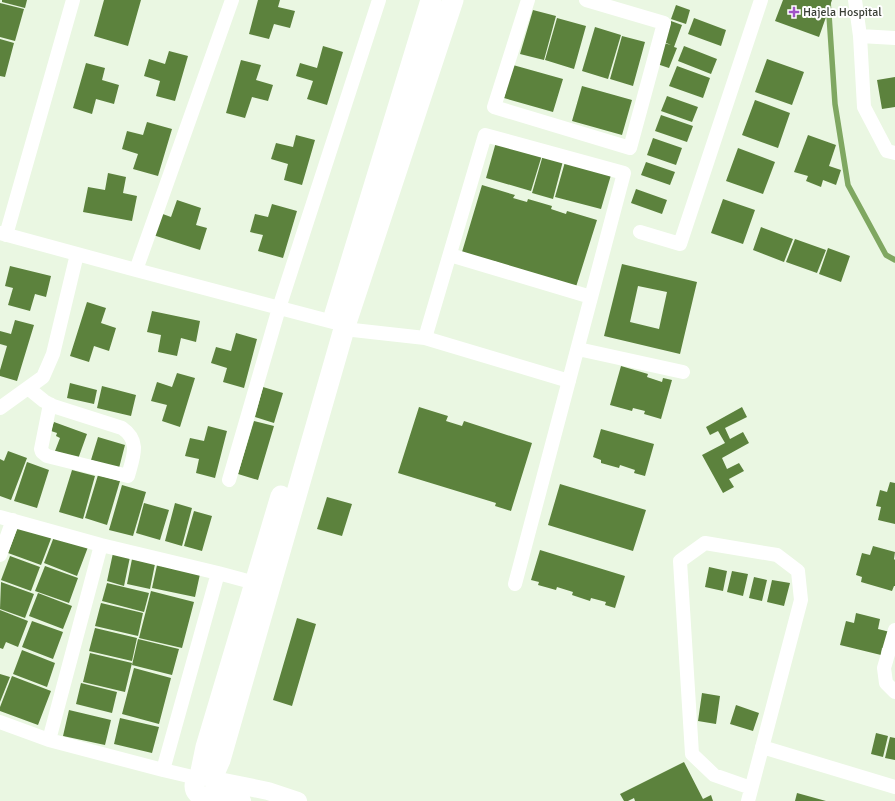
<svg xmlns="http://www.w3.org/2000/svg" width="895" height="801" viewBox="0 0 895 801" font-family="Signika,sans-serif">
<rect width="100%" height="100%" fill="#eaf7e2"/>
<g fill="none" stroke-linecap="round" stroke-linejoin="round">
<path stroke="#7fa761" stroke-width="5.5" d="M 828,0 L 835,104 L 848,185 L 886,255 L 895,260"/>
</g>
<path fill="#5c823d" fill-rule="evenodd" d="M 2,0 L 27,0 L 25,8 L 2,2 Z
M 104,0 L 141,0 L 128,46 L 94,36 Z
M 258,0 L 280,0 L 278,7 L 295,11 L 290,28 L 274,24 L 269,39 L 249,34 Z
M 783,0 L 832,0 L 819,37 L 775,21 Z
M 0,3 L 24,9 L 15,41 L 0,37 Z
M 676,5 L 690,10 L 686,24 L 671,19 Z
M 533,10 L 556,16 L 544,60 L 520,54 Z
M 557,18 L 586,26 L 574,69 L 545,60 Z
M 694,18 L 726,30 L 721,46 L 688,34 Z
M 671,21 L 682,25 L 674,47 L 677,48 L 669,68 L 657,64 L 664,43 L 671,45 L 664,42 Z
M 595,27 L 621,35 L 608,79 L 582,71 Z
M 622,36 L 645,42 L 633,86 L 610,79 Z
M 0,39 L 14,43 L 5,77 L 0,76 Z
M 323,46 L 343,52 L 327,105 L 307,99 L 313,81 L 296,76 L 300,63 L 317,68 Z
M 684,46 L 717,59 L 711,74 L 678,61 Z
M 169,51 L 188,56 L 175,101 L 156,96 L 160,81 L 144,76 L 149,59 L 165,64 Z
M 767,59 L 804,72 L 792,105 L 755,92 Z
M 241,60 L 261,65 L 256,80 L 273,85 L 268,101 L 252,97 L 245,118 L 226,113 Z
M 86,63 L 105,68 L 102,80 L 119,85 L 114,104 L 96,99 L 92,114 L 73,108 Z
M 513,65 L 563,79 L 553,112 L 504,98 Z
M 677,66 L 710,78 L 703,98 L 669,86 Z
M 895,77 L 895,107 L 882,109 L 877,80 Z
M 582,86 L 632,100 L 622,135 L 572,121 Z
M 667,96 L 698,107 L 692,122 L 661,111 Z
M 755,100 L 790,113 L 778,148 L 742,135 Z
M 661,115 L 693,126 L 687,142 L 655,131 Z
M 147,122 L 172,129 L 158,176 L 133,169 L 138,154 L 122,149 L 127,131 L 143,135 Z
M 296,135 L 315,140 L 302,185 L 284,180 L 288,164 L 271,159 L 276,143 L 293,147 Z
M 808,135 L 836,145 L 829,166 L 841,170 L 836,185 L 823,180 L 821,187 L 806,181 L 808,176 L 794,172 Z
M 653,138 L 682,148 L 676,165 L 647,155 Z
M 496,142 L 542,155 L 531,191 L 486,178 Z
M 738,148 L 775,162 L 763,194 L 726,181 Z
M 543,155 L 563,161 L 553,199 L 532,193 Z
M 565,162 L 611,175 L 601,209 L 555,197 Z
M 646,162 L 675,172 L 670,185 L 641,175 Z
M 108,173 L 126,177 L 123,193 L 137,196 L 132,221 L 83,212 L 88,187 L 105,190 Z
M 482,185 L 515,195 L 513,198 L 527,202 L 528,199 L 552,206 L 551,209 L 566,214 L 567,211 L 597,220 L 575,290 L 494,261 L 493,264 L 462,252 Z
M 636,189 L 667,200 L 662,214 L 631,203 Z
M 723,199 L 755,210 L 743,244 L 711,233 Z
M 177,200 L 201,208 L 196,225 L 207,228 L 200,250 L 153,235 L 160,213 L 171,217 Z
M 272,204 L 297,211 L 283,258 L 258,251 L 263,235 L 250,232 L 255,214 L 268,217 Z
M 761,227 L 793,239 L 784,262 L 753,250 Z
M 795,239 L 826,250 L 817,273 L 786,262 Z
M 828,248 L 850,256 L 841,282 L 819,274 Z
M 622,264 L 697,282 L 680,354 L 604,336 ZM 638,286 L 667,292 L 659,329 L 630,322 Z
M 10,266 L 51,276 L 46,297 L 35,294 L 30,311 L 8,305 L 13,288 L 5,286 Z
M 87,302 L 106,308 L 101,323 L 116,328 L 109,351 L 94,346 L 89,362 L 70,356 Z
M 152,311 L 200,321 L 196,342 L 181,338 L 177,356 L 158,352 L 161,335 L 147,332 Z
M 15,320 L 34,325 L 17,381 L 0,376 L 0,370 L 7,346 L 0,344 L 0,331 L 11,334 Z
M 236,333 L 257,339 L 244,388 L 223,382 L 227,368 L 211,363 L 216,347 L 231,351 Z
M 621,366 L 648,374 L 647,377 L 662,382 L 663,378 L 672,380 L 661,419 L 644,414 L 645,411 L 633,408 L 632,411 L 610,405 Z
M 177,373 L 195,378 L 180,427 L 162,421 L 167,405 L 151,401 L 157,382 L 172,387 Z
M 70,383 L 97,390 L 94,404 L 67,398 Z
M 102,386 L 136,395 L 131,416 L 97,408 Z
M 263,387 L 283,393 L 274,423 L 255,417 Z
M 419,407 L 448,416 L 446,421 L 462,426 L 464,421 L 532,443 L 511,511 L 495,506 L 496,503 L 398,473 Z
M 742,407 L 747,417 L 725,428 L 730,439 L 743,432 L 749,443 L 722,458 L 727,469 L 739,463 L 744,471 L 729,479 L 734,487 L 723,493 L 702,455 L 725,443 L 718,431 L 710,435 L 706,427 Z
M 254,421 L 274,426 L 258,480 L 238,474 Z
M 54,422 L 87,434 L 78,459 L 55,451 L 60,438 L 56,436 L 57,433 L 51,431 Z
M 208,426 L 227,431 L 215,478 L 196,473 L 199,459 L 185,456 L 190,438 L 204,441 Z
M 601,429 L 654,444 L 645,476 L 634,473 L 635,470 L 620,465 L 619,468 L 601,463 L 601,460 L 593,457 Z
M 98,437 L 125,445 L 119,468 L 91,460 Z
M 8,451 L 27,458 L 11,500 L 0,496 L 0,459 L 4,461 Z
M 27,462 L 49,470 L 37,508 L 14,501 Z
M 72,470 L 95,476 L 83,519 L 59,512 Z
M 98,475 L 120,481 L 107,525 L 85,518 Z
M 890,482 L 895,483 L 895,524 L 878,520 L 881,507 L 876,506 L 880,490 L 887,492 Z
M 560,484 L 646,510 L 633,551 L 548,525 Z
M 122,485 L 146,492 L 133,536 L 109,530 Z
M 327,497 L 352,504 L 342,536 L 317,529 Z
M 144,503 L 169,510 L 160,540 L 136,533 Z
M 175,503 L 192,508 L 182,546 L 165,541 Z
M 194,511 L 212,516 L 202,551 L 184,546 Z
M 19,524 L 52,536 L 41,565 L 8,553 Z
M 55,534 L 88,547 L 77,576 L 44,563 Z
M 873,546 L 895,552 L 894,559 L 895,560 L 895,586 L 894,586 L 892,591 L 861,582 L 862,577 L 856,575 L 862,553 L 870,555 Z
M 540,550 L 625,576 L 615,608 L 605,605 L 606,602 L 591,598 L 590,601 L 572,595 L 573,592 L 557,587 L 556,590 L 538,585 L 539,582 L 531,580 Z
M 113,553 L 130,557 L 124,586 L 107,581 Z
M 10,556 L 40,567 L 31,591 L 1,580 Z
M 132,559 L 155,564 L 150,589 L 127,584 Z
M 157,565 L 200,574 L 195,597 L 152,588 Z
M 45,566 L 78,578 L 69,603 L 35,591 Z
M 709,567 L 727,571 L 723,591 L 705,587 Z
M 732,571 L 748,574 L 743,596 L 727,592 Z
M 754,577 L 767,580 L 762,601 L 749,598 Z
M 772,580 L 790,583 L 784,606 L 767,602 Z
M 1,582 L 34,594 L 25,618 L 0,609 Z
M 107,583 L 149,593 L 144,612 L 102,601 Z
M 151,591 L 194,602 L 182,648 L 139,638 Z
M 38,593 L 72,606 L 63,629 L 29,616 Z
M 101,603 L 143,613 L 138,636 L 95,626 Z
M 0,610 L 28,621 L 18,647 L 6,642 L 3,649 L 0,648 Z
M 856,613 L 880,619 L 878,629 L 890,632 L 886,649 L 882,648 L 881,655 L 840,645 L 846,621 L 854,623 Z
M 297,618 L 316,624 L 292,706 L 273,700 Z
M 32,621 L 63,632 L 53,659 L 22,647 Z
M 95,628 L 137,638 L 132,661 L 89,651 Z
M 138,639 L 179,649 L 172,675 L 132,665 Z
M 22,650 L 55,663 L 47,687 L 13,674 Z
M 90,653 L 132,663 L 125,692 L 83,682 Z
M 134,668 L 171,678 L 159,724 L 122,714 Z
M 0,674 L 10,677 L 0,702 Z
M 12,676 L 51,691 L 38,725 L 0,711 L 0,707 Z
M 81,683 L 117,692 L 112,713 L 76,704 Z
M 702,693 L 720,696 L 716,724 L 698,721 Z
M 736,705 L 759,713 L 753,731 L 730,724 Z
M 69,710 L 111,720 L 105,745 L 63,736 Z
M 120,718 L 159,727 L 152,753 L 114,744 Z
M 876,733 L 888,736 L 883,757 L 871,754 Z
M 890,737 L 895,738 L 895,760 L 885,758 Z
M 684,762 L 703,799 L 711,795 L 713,801 L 635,801 L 634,798 L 628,801 L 624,801 L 620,794 Z
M 797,793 L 826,801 L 795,801 Z"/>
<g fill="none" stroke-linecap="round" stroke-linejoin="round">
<path stroke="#fff" stroke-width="14" d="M 528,0 L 494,107 L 630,148 L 664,23 L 586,0
M 855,0 L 860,36 L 864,107 L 887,151 L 895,153
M 860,36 L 895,38
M 640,232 L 680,244 L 761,0
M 0,233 L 136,270 L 333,322
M 6,235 L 73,0
M 450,255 L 591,297
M 136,270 L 232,0
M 340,322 L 344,329 L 425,338 L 569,381
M 425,338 L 485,135 L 624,173 L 515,584
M 578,349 L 683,372
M 28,388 L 44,401 L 53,406 L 122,428 C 141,441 133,457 128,476 L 47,456 L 42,452 L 41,449 L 50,404
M 0,408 L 43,377 L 53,354 L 77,254
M 229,480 L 279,308 L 379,0
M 0,517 L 101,545 L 218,573 L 255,583
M 0,555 L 13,520
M 895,630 L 884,668 L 886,683 L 895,692
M 0,722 L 49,740 L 163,770 L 197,778
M 49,740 L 101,545
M 762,747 L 895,787
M 163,770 L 218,573
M 748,801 L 801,600 L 798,571 L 777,555 L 705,543 L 680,561 L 692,754 L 714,775 L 751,788"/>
<path stroke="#fff" stroke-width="18" d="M 214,780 L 268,791 L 298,801
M 211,794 L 242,801"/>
<path stroke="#fff" stroke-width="21" d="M 334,317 L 431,0
M195 786a10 10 0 1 1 20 0a10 10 0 1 1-20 0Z
M 200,776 L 206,747 L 281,496
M 212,778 L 220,760 L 344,329 L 453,0"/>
</g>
<path fill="#a054c7" stroke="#fff" stroke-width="1.5" d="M792 6h4v4h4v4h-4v4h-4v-4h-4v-4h4z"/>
<g text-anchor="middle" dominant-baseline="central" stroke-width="4" stroke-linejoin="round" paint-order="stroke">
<g font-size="12" fill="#3a3f36" stroke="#fff" text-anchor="start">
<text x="803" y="12">Hajela Hospital</text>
</g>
</g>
</svg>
